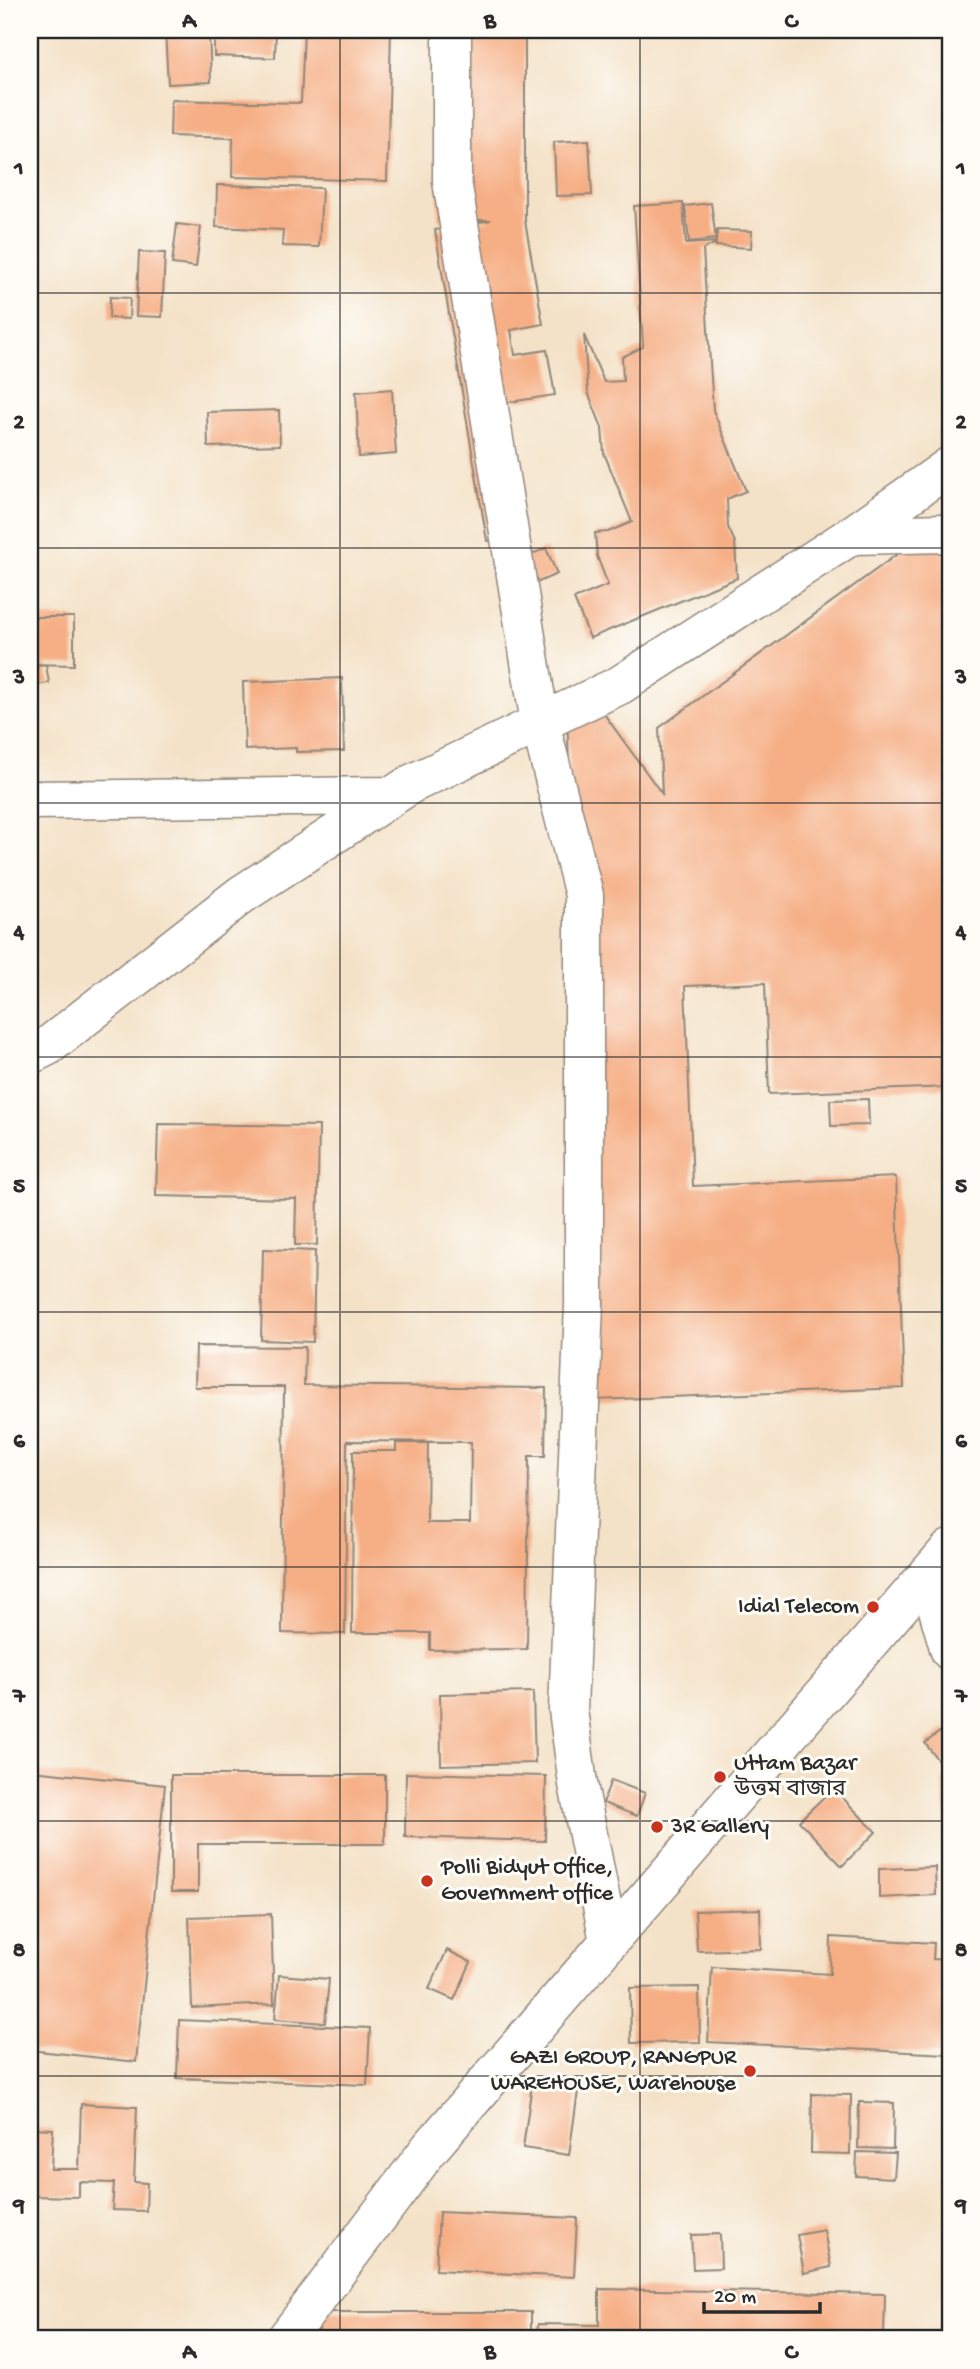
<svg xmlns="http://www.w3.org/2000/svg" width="980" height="2369" viewBox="0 0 980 2369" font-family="'Gochi Hand','Noto Sans Bengali',sans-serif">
<rect width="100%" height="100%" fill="#fdfcf7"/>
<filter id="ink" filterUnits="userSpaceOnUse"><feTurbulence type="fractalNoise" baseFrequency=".0143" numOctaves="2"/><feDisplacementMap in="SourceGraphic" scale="14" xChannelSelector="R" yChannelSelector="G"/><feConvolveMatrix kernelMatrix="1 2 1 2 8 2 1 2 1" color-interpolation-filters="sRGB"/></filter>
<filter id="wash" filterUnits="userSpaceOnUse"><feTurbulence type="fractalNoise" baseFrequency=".00686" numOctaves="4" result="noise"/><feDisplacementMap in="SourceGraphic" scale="28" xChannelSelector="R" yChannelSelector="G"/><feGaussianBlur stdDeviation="1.57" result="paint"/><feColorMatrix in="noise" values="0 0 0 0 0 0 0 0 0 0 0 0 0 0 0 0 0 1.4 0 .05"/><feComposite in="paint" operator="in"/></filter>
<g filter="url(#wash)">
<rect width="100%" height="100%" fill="#f4e2c8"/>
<g id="blocks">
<path fill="#f6af85" d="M 165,30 L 209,30 L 211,82 L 168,84 Z
M 214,30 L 276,30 L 275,58 L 214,56 Z
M 304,30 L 391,30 L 387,181 L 232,177 L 233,138 L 170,136 L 171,100 L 301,103 Z
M 439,30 L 525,30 L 525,221 L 543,324 L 511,330 L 515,355 L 547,350 L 555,395 L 497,404 L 519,536 L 487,541 L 435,230 L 491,220 L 438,220 Z
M 589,140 L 592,195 L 556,196 L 554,142 Z
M 217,185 L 322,188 L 319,247 L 282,246 L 283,230 L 216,227 Z
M 683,203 L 686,244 L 716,242 L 717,230 L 752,231 L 751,248 L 716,246 L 716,243 L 703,249 L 713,410 L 746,491 L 727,499 L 728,527 L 735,542 L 737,578 L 590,638 L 574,599 L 608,585 L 597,556 L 595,533 L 608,532 L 632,522 L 604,453 L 602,428 L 588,392 L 584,335 L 604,382 L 623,381 L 622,357 L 643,347 L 634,206 Z
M 711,203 L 716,239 L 689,242 L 685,206 Z
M 177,224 L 201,227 L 196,267 L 172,264 Z
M 139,252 L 165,253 L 162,317 L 136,316 Z
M 110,297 L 130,298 L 129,319 L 109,318 Z
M 392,389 L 396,454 L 359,457 L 356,392 Z
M 279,410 L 280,445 L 208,447 L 207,412 Z
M 944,520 L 950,672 L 950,1087 L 769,1094 L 765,983 L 685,986 L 693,1186 L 896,1177 L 904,1388 L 594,1400 L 567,713 L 591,696 L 662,794 L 659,728 Z
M 546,548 L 557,574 L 532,585 L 521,559 Z
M 30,617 L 74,617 L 74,665 L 30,664 Z
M 46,665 L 49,683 L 30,686 L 30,667 Z
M 342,678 L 344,751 L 296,752 L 296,748 L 245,750 L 243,682 Z
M 868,1099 L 869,1125 L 831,1126 L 830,1100 Z
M 158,1124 L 319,1126 L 317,1245 L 295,1245 L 296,1199 L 156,1196 Z
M 263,1249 L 315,1251 L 313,1342 L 261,1340 Z
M 196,1346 L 305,1347 L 304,1385 L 546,1388 L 545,1456 L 529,1456 L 527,1649 L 430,1650 L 430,1633 L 352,1633 L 353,1451 L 396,1451 L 396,1443 L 428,1443 L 427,1523 L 470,1523 L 471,1442 L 347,1441 L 345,1634 L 282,1633 L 284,1387 L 195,1387 Z
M 533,1692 L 535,1763 L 441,1765 L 440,1694 Z
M 945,1728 L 950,1735 L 950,1756 L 940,1763 L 925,1743 Z
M 32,1771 L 165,1785 L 136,2062 L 30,2050 Z
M 406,1773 L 546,1776 L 545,1841 L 405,1837 Z
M 171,1775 L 385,1775 L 385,1844 L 198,1844 L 198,1892 L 171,1892 Z
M 950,1778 L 950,1849 L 948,1849 L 942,1779 Z
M 611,1780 L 645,1793 L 637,1816 L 603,1803 Z
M 833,1788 L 876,1832 L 842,1866 L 799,1821 Z
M 935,1867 L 936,1895 L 879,1898 L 879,1869 Z
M 760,1909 L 761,1949 L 697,1951 L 695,1911 Z
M 271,1914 L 274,2004 L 192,2008 L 189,1917 Z
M 831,1937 L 934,1943 L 933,1959 L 950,1960 L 947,2054 L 708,2042 L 712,1967 L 830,1974 Z
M 447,1950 L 471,1962 L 454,2000 L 429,1989 Z
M 279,1975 L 329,1979 L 325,2023 L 275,2019 Z
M 699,1987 L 700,2042 L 631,2043 L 630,1988 Z
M 179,2020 L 370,2028 L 367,2085 L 177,2078 Z
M 532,2084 L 578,2091 L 569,2155 L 523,2148 Z
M 812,2094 L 851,2095 L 850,2154 L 811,2153 Z
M 859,2102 L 894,2103 L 893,2149 L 858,2148 Z
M 81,2104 L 137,2107 L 134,2182 L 147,2183 L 146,2211 L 112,2210 L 114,2183 L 79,2182 L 79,2197 L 30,2196 L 30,2128 L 53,2129 L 51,2169 L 79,2169 Z
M 857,2152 L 896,2153 L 894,2178 L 856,2176 Z
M 439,2212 L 577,2218 L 574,2277 L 436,2270 Z
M 824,2230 L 831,2267 L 804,2273 L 797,2235 Z
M 720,2234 L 721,2268 L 693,2269 L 691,2235 Z
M 599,2289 L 885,2294 L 884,2339 L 537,2339 L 538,2324 L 599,2325 Z
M 319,2312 L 531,2312 L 531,2339 L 319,2339 Z"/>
</g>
</g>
<g filter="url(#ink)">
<use href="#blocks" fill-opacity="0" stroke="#90867a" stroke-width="2"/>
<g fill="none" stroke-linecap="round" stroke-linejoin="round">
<g stroke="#90867a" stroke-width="41">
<path id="minor" d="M 452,30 L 452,181 L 540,723 L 584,895 L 584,1304 L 568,1710 L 578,1784 L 609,1941
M 852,535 L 950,533
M 30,800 L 392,796
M 30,1055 L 48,1046 L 241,895 L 411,784 L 620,685 L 852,535 L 950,466
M 928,1575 L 950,1651"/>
</g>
<g stroke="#90867a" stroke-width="41">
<path id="highway" d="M 286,2339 L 430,2148 L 950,1549"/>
</g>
<use href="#minor" stroke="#fff" stroke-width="38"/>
<use href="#highway" stroke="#fff" stroke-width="38"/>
</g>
</g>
<path fill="none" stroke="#2b2b2b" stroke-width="2" stroke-opacity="0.55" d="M 340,30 L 340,2339M 640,30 L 640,2339M 30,293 L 950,293M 30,548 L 950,548M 30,803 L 950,803M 30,1057 L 950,1057M 30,1312 L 950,1312M 30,1567 L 950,1567M 30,1821 L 950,1821M 30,2076 L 950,2076"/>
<g fill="#c8321e" stroke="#fdfcf7" stroke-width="2.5">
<circle cx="873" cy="1607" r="7"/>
<circle cx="720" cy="1777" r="7"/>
<circle cx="657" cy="1827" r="7"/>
<circle cx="427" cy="1881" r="7"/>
<circle cx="750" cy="2071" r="7"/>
</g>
<g text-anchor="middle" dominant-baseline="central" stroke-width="6" stroke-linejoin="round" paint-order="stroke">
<g font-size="23" fill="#2b2b2b" stroke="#fdfcf7" text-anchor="start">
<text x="859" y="1607" text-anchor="end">Idial Telecom</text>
<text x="734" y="1764">Uttam Bazar<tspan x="734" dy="26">উত্তম বাজার</tspan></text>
<text x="671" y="1827">3R Gallery</text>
<text x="441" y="1868">Polli Bidyut Office,<tspan x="441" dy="26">Government office</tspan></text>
<text x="736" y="2058" text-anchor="end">GAZI GROUP, RANGPUR<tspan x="736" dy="26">WAREHOUSE, Warehouse</tspan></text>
</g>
</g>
<rect width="980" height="2369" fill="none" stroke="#fdfcf7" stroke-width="77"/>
<path d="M704 2302v10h116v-10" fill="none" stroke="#2b2b2b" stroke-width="3.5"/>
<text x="714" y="2302" font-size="21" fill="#2b2b2b" stroke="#fdfcf7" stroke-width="5" paint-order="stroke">20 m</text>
<rect x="38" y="38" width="904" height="2292" fill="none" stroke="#2b2b2b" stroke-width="2.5"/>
<g font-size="23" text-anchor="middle" font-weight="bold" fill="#2b2b2b">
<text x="189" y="27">A</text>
<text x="490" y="27">B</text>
<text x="791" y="27">C</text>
<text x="19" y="174">1</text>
<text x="961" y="174">1</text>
<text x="19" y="428">2</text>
<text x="961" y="428">2</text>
<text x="19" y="683">3</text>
<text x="961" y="683">3</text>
<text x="19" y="938">4</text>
<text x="961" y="938">4</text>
<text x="19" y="1192">5</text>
<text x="961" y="1192">5</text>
<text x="19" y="1447">6</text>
<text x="961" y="1447">6</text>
<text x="19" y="1702">7</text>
<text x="961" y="1702">7</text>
<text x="19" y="1956">8</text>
<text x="961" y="1956">8</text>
<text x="19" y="2211">9</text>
<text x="961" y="2211">9</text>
<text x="189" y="2358">A</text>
<text x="490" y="2358">B</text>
<text x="791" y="2358">C</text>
</g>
</svg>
